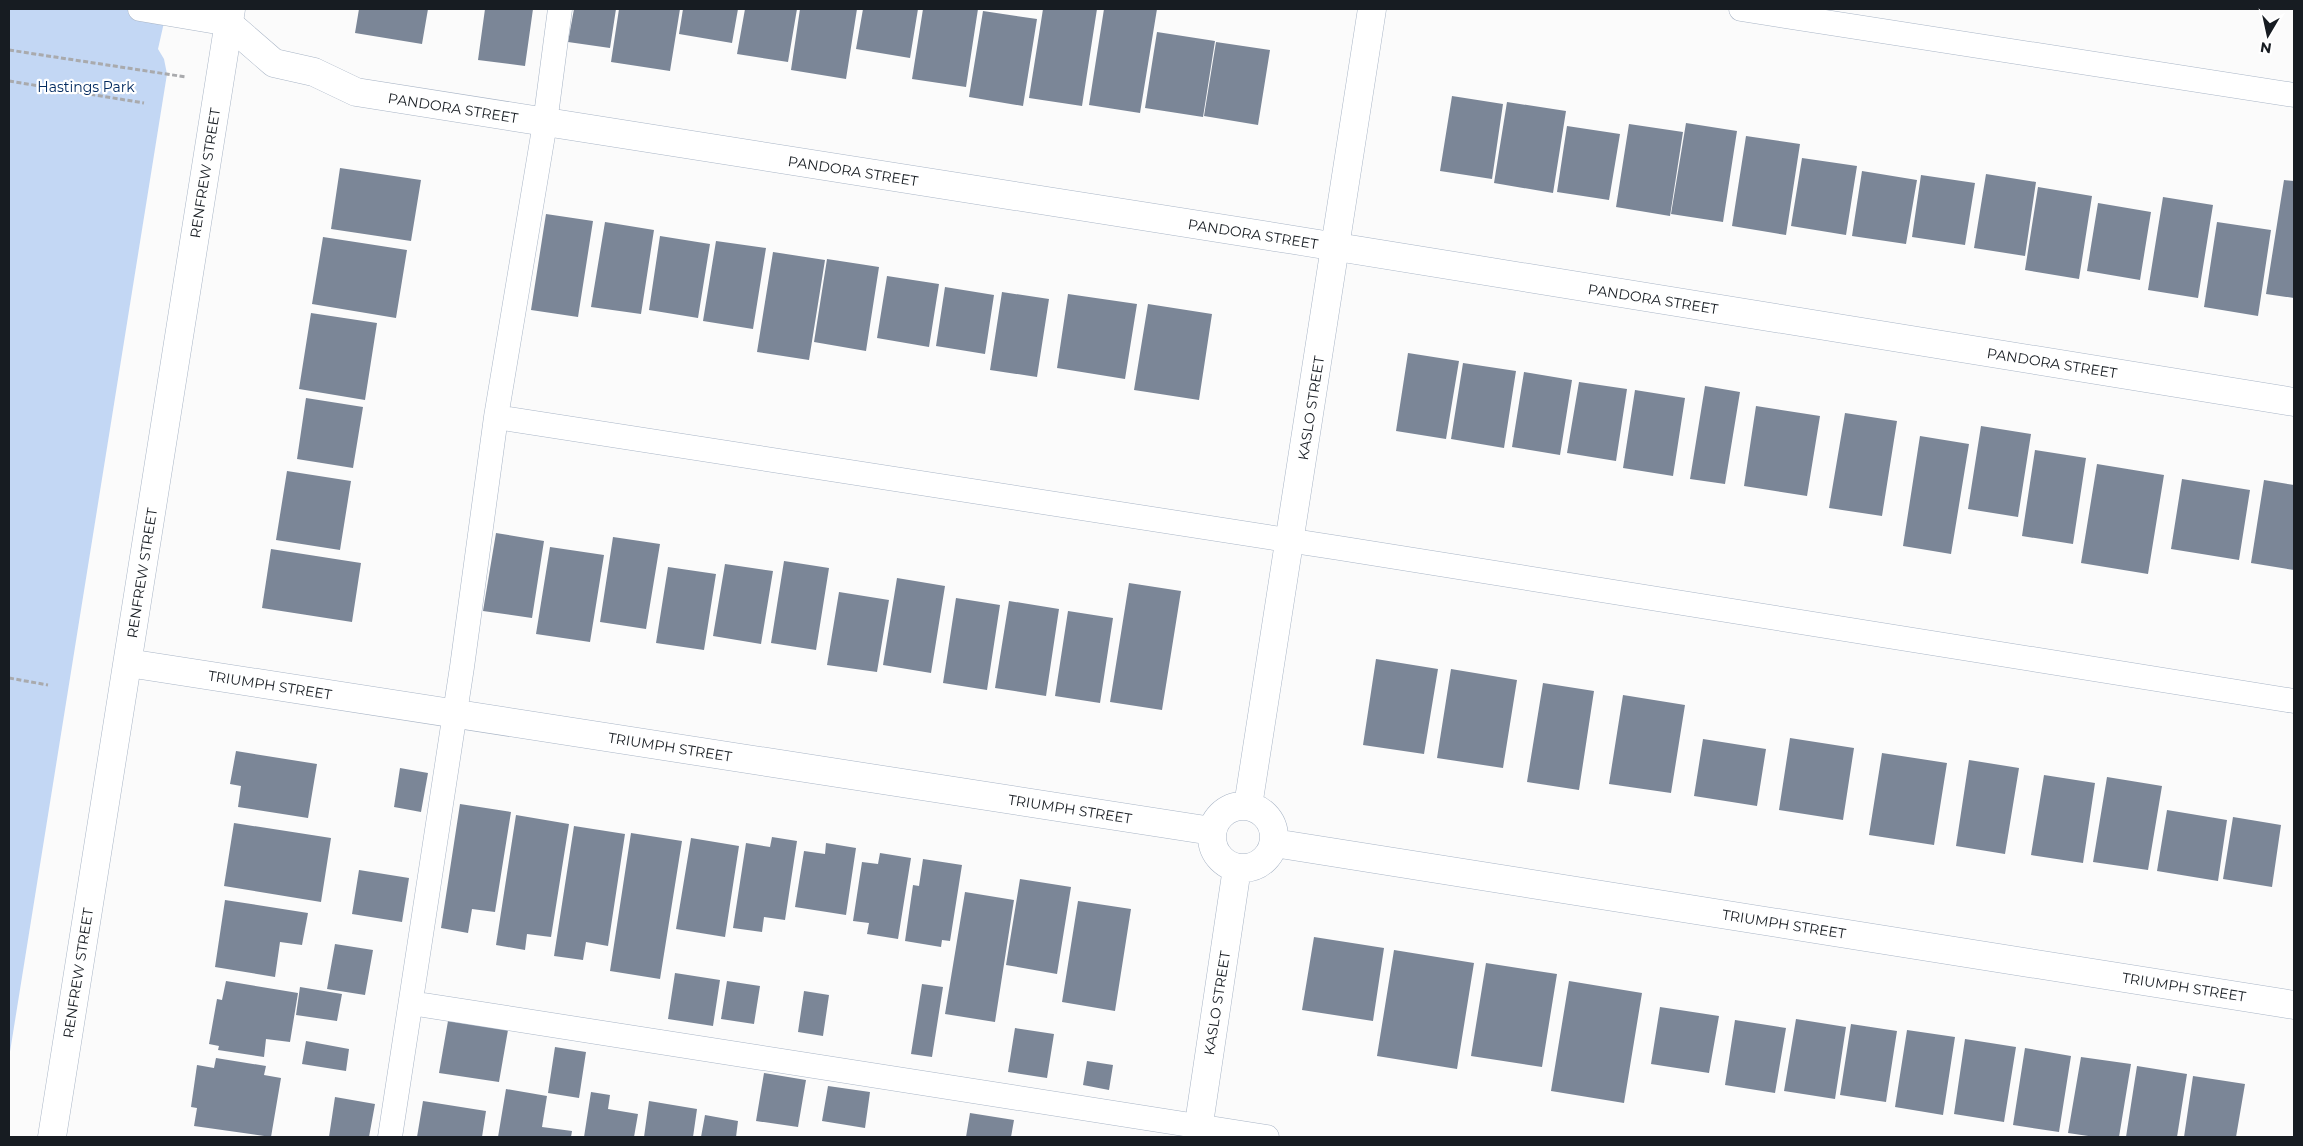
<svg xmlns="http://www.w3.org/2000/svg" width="2303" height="1146" viewBox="0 0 2303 1146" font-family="Montserrat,sans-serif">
<rect width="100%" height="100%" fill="#fbfbfb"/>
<path fill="#c3d7f4" d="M 9,9 L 167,9 L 158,49 L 164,59 L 167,74 L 9,1058 Z"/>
<path fill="#7b8697" d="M 359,9 L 428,9 L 422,44 L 355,33 Z
M 485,9 L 533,9 L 525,66 L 478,60 Z
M 574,9 L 616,9 L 610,48 L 568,42 Z
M 619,9 L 680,9 L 670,71 L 611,62 Z
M 683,9 L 738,9 L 732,43 L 679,34 Z
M 745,9 L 797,9 L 788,62 L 737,54 Z
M 800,9 L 857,9 L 846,79 L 791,70 Z
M 863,9 L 918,9 L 910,58 L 856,49 Z
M 923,9 L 978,9 L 966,87 L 912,79 Z
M 1043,9 L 1097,9 L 1082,106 L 1029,98 Z
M 1104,9 L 1157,9 L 1140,113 L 1089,105 Z
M 983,11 L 1037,19 L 1023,106 L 969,97 Z
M 1157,32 L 1215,41 L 1203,117 L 1145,108 Z
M 1216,42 L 1270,50 L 1258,125 L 1204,116 Z
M 1452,96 L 1503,104 L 1492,179 L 1440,171 Z
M 1507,102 L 1566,111 L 1553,193 L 1494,183 Z
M 1686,123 L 1737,131 L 1723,222 L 1671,214 Z
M 1629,124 L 1683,132 L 1670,216 L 1616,207 Z
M 1567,126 L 1620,134 L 1609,200 L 1557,192 Z
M 1746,136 L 1800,144 L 1786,235 L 1732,226 Z
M 1802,158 L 1857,166 L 1846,235 L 1791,226 Z
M 340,168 L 421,180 L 411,241 L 331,229 Z
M 1862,171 L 1917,180 L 1906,244 L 1852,236 Z
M 1986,174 L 2036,182 L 2025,256 L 1974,248 Z
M 1921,175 L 1975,183 L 1965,245 L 1912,237 Z
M 2284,180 L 2294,181 L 2294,298 L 2266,294 Z
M 2038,187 L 2092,196 L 2079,279 L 2025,270 Z
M 2163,197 L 2213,205 L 2198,298 L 2148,290 Z
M 2098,203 L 2151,212 L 2140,280 L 2087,271 Z
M 546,214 L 593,221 L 578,317 L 531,310 Z
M 605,222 L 654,230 L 641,314 L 591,307 Z
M 2217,222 L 2271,230 L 2258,316 L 2204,307 Z
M 660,236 L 710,244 L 698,318 L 649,310 Z
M 323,237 L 407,250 L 396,318 L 312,304 Z
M 716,241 L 766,248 L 753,329 L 703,321 Z
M 773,252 L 825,260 L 809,360 L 757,352 Z
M 827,259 L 879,267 L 866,351 L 814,342 Z
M 887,276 L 939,284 L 929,347 L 877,338 Z
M 945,287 L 994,295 L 985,354 L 936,346 Z
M 1002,292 L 1049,299 L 1037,377 L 990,370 Z
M 1068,294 L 1137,304 L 1125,379 L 1057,368 Z
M 1148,304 L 1212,314 L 1199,400 L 1134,390 Z
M 311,313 L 377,323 L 365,400 L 299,389 Z
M 1408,353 L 1459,361 L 1446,439 L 1396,431 Z
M 1463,363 L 1516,371 L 1504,448 L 1451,439 Z
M 1524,372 L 1572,380 L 1560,455 L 1512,447 Z
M 1579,382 L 1627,389 L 1616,461 L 1567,453 Z
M 1705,386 L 1740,392 L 1725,484 L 1690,479 Z
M 1635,390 L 1685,398 L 1673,476 L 1623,468 Z
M 306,398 L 363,407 L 353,468 L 297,459 Z
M 1756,406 L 1820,416 L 1807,496 L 1744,486 Z
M 1845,413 L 1897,421 L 1882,516 L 1829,508 Z
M 1981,426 L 2031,434 L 2018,517 L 1968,509 Z
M 1920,436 L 1969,444 L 1951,554 L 1903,546 Z
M 2035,450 L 2086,458 L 2073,544 L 2022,536 Z
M 2097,464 L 2164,475 L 2148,574 L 2081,563 Z
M 287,471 L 351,481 L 340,550 L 276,540 Z
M 2182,479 L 2250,490 L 2239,560 L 2171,549 Z
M 2264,480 L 2294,485 L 2294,570 L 2251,563 Z
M 496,533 L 544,541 L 532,618 L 483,611 Z
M 613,537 L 660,544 L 646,629 L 600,622 Z
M 550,547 L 604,555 L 590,642 L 536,634 Z
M 271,549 L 361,563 L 352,622 L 262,608 Z
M 784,561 L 829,568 L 816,650 L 771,643 Z
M 725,564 L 773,571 L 761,644 L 713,636 Z
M 668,567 L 716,574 L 704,650 L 656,643 Z
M 897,578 L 945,586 L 931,673 L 883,665 Z
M 1129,583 L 1181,591 L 1162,710 L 1110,702 Z
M 839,592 L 889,600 L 877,672 L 827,665 Z
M 956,598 L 1000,605 L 987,690 L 943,683 Z
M 1009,601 L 1059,609 L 1046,696 L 995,688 Z
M 1068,611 L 1113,618 L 1100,703 L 1055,696 Z
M 1376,659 L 1438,669 L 1424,754 L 1363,745 Z
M 1451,669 L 1517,680 L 1503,768 L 1437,758 Z
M 1543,683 L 1594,691 L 1579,790 L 1527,782 Z
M 1623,695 L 1685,705 L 1671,793 L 1609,784 Z
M 1790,738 L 1854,748 L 1843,820 L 1779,810 Z
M 1703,739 L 1766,749 L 1757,806 L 1694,796 Z
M 236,751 L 317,764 L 308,818 L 238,807 L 241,786 L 230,784 Z
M 1882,753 L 1947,763 L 1934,845 L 1869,835 Z
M 1969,760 L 2019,768 L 2005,854 L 1956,846 Z
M 400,768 L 428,773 L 421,812 L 394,807 Z
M 2044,775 L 2095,783 L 2083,863 L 2031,855 Z
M 2107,777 L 2162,786 L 2148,870 L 2093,862 Z
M 460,804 L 511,812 L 495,912 L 472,909 L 468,933 L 441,928 Z
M 2167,810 L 2227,820 L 2218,881 L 2157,871 Z
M 516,815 L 569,824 L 551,937 L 527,934 L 525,950 L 496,945 Z
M 2233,817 L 2281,825 L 2272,887 L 2223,879 Z
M 234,823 L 331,838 L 321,902 L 224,886 Z
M 574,826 L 625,834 L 608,946 L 586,942 L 583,960 L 554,956 Z
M 631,833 L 682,841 L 660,979 L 610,971 Z
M 772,837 L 797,841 L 785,920 L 764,917 L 762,932 L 733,928 L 746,843 L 770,847 Z
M 691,838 L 739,846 L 725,937 L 676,929 Z
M 826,843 L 856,848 L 846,915 L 795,907 L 804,851 L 825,854 Z
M 880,853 L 911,858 L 898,939 L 867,934 L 869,923 L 853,921 L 862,862 L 878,864 Z
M 923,859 L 962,865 L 950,941 L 942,940 L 941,947 L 905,941 L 913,885 L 919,886 Z
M 359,870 L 409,878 L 402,922 L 352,914 Z
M 1020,879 L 1071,887 L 1057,974 L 1006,965 Z
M 965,892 L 1014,900 L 995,1022 L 945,1014 Z
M 225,900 L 308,913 L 302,945 L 280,942 L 275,977 L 215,967 Z
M 1078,901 L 1131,909 L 1115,1011 L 1062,1002 Z
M 1314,937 L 1384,948 L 1373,1021 L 1302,1010 Z
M 335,944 L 373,950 L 365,995 L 327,989 Z
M 1394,950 L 1474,963 L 1457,1069 L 1377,1056 Z
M 1486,963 L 1557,974 L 1542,1067 L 1471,1056 Z
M 675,973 L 720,980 L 713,1026 L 668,1019 Z
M 226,981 L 298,993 L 290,1042 L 266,1039 L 264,1057 L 218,1050 L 219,1046 L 209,1044 L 217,999 L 222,1000 Z
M 727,981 L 760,986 L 754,1024 L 721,1019 Z
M 1569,981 L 1642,993 L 1624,1103 L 1551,1091 Z
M 922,984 L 943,987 L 932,1057 L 911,1054 Z
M 300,987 L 342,994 L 337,1021 L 296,1015 Z
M 804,991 L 829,995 L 823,1036 L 798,1032 Z
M 1660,1007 L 1719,1016 L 1709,1073 L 1651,1064 Z
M 1796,1019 L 1846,1027 L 1835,1099 L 1784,1091 Z
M 1735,1020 L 1786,1028 L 1775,1093 L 1725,1085 Z
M 448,1021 L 508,1030 L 499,1082 L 439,1073 Z
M 1851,1024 L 1897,1031 L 1886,1102 L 1840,1095 Z
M 1015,1028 L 1054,1034 L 1047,1078 L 1008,1072 Z
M 1907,1030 L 1955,1037 L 1943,1115 L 1895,1107 Z
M 1965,1039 L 2016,1047 L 2004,1122 L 1954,1114 Z
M 306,1041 L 349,1049 L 346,1071 L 302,1064 Z
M 555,1047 L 586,1052 L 579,1098 L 548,1093 Z
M 2025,1048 L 2071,1056 L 2059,1132 L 2013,1125 Z
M 2081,1057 L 2131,1064 L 2119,1137 L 2095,1137 L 2068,1133 Z
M 216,1058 L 266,1066 L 264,1075 L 281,1078 L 271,1137 L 194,1126 L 197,1108 L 191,1107 L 197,1065 L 214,1068 Z
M 1087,1061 L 1113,1065 L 1109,1090 L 1083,1085 Z
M 2137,1066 L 2187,1074 L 2177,1137 L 2126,1137 Z
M 764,1073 L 806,1080 L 798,1127 L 756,1121 Z
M 2193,1076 L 2245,1084 L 2236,1137 L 2184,1137 Z
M 828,1086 L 870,1092 L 865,1128 L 822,1121 Z
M 506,1089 L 547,1096 L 542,1127 L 572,1131 L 571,1137 L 498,1137 Z
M 591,1092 L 610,1095 L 608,1109 L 638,1114 L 634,1137 L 584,1137 Z
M 335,1097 L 375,1104 L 369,1137 L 329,1137 Z
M 423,1101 L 486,1111 L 482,1137 L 417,1137 Z
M 649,1101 L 697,1109 L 693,1137 L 644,1137 Z
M 970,1113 L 1014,1120 L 1011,1137 L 966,1137 Z
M 705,1115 L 738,1121 L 736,1137 L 701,1137 Z"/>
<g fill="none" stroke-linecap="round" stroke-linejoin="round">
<g stroke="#a9b5c6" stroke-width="25">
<path id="service" d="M 140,9 L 229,24
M 1741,9 L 2294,95
M 496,417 L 1339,548 L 2294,701
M 411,1003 L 1267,1137
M 390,1137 L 462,667 L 496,417 L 545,123 L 560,9"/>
</g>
<g stroke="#a9b5c6" stroke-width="29">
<path id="minor" d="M 229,24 L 274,63 L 314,72 L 356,92 L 1294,240 L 2294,402
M 128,663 L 1212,831
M1212 837a31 31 0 1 1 62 0a31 31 0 1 1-62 0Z
M 1248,806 L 1372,9
M 1274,843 L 2294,1005
M 1197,1137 L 1237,868"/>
</g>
<g stroke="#a9b5c6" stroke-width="29">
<path id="tertiary" d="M 52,1137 L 231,9"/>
</g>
<path stroke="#a9aaad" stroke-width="3" stroke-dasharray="5 2.5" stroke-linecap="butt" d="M 9,50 L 186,77
M 9,81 L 144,103
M 9,678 L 48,685"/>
<use href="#service" stroke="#fff" stroke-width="24"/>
<use href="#minor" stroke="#fff" stroke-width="28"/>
<use href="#tertiary" stroke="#fff" stroke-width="28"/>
</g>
<g text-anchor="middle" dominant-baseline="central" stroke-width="4.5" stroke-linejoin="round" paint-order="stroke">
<g font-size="14" fill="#022a60" stroke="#fff">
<text x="86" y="87">Hastings Park</text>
</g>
<g font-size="14" fill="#171c22" stroke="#fff">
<text transform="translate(453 108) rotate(9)">PANDORA STREET</text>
<text transform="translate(853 171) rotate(9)">PANDORA STREET</text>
<text transform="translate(205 173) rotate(-81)">RENFREW STREET</text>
<text transform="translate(1253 234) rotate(9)">PANDORA STREET</text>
<text transform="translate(1653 299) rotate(9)">PANDORA STREET</text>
<text transform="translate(2052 363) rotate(9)">PANDORA STREET</text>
<text transform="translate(1311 408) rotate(-81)">KASLO STREET</text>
<text transform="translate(142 573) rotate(-81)">RENFREW STREET</text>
<text transform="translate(270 685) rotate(9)">TRIUMPH STREET</text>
<text transform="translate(670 747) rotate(9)">TRIUMPH STREET</text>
<text transform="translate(1070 809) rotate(9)">TRIUMPH STREET</text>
<text transform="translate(1784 924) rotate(9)">TRIUMPH STREET</text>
<text transform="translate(78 973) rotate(-81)">RENFREW STREET</text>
<text transform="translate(2184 987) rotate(9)">TRIUMPH STREET</text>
<text transform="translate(1217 1003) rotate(-81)">KASLO STREET</text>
</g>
</g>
<rect width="2303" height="1146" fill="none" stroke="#171c22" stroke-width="20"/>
<g transform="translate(2268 35) rotate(189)" stroke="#ffffff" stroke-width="4" paint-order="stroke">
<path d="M0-4L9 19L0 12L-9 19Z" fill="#171c22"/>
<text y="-8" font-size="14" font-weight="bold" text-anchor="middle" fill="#171c22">N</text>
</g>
</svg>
